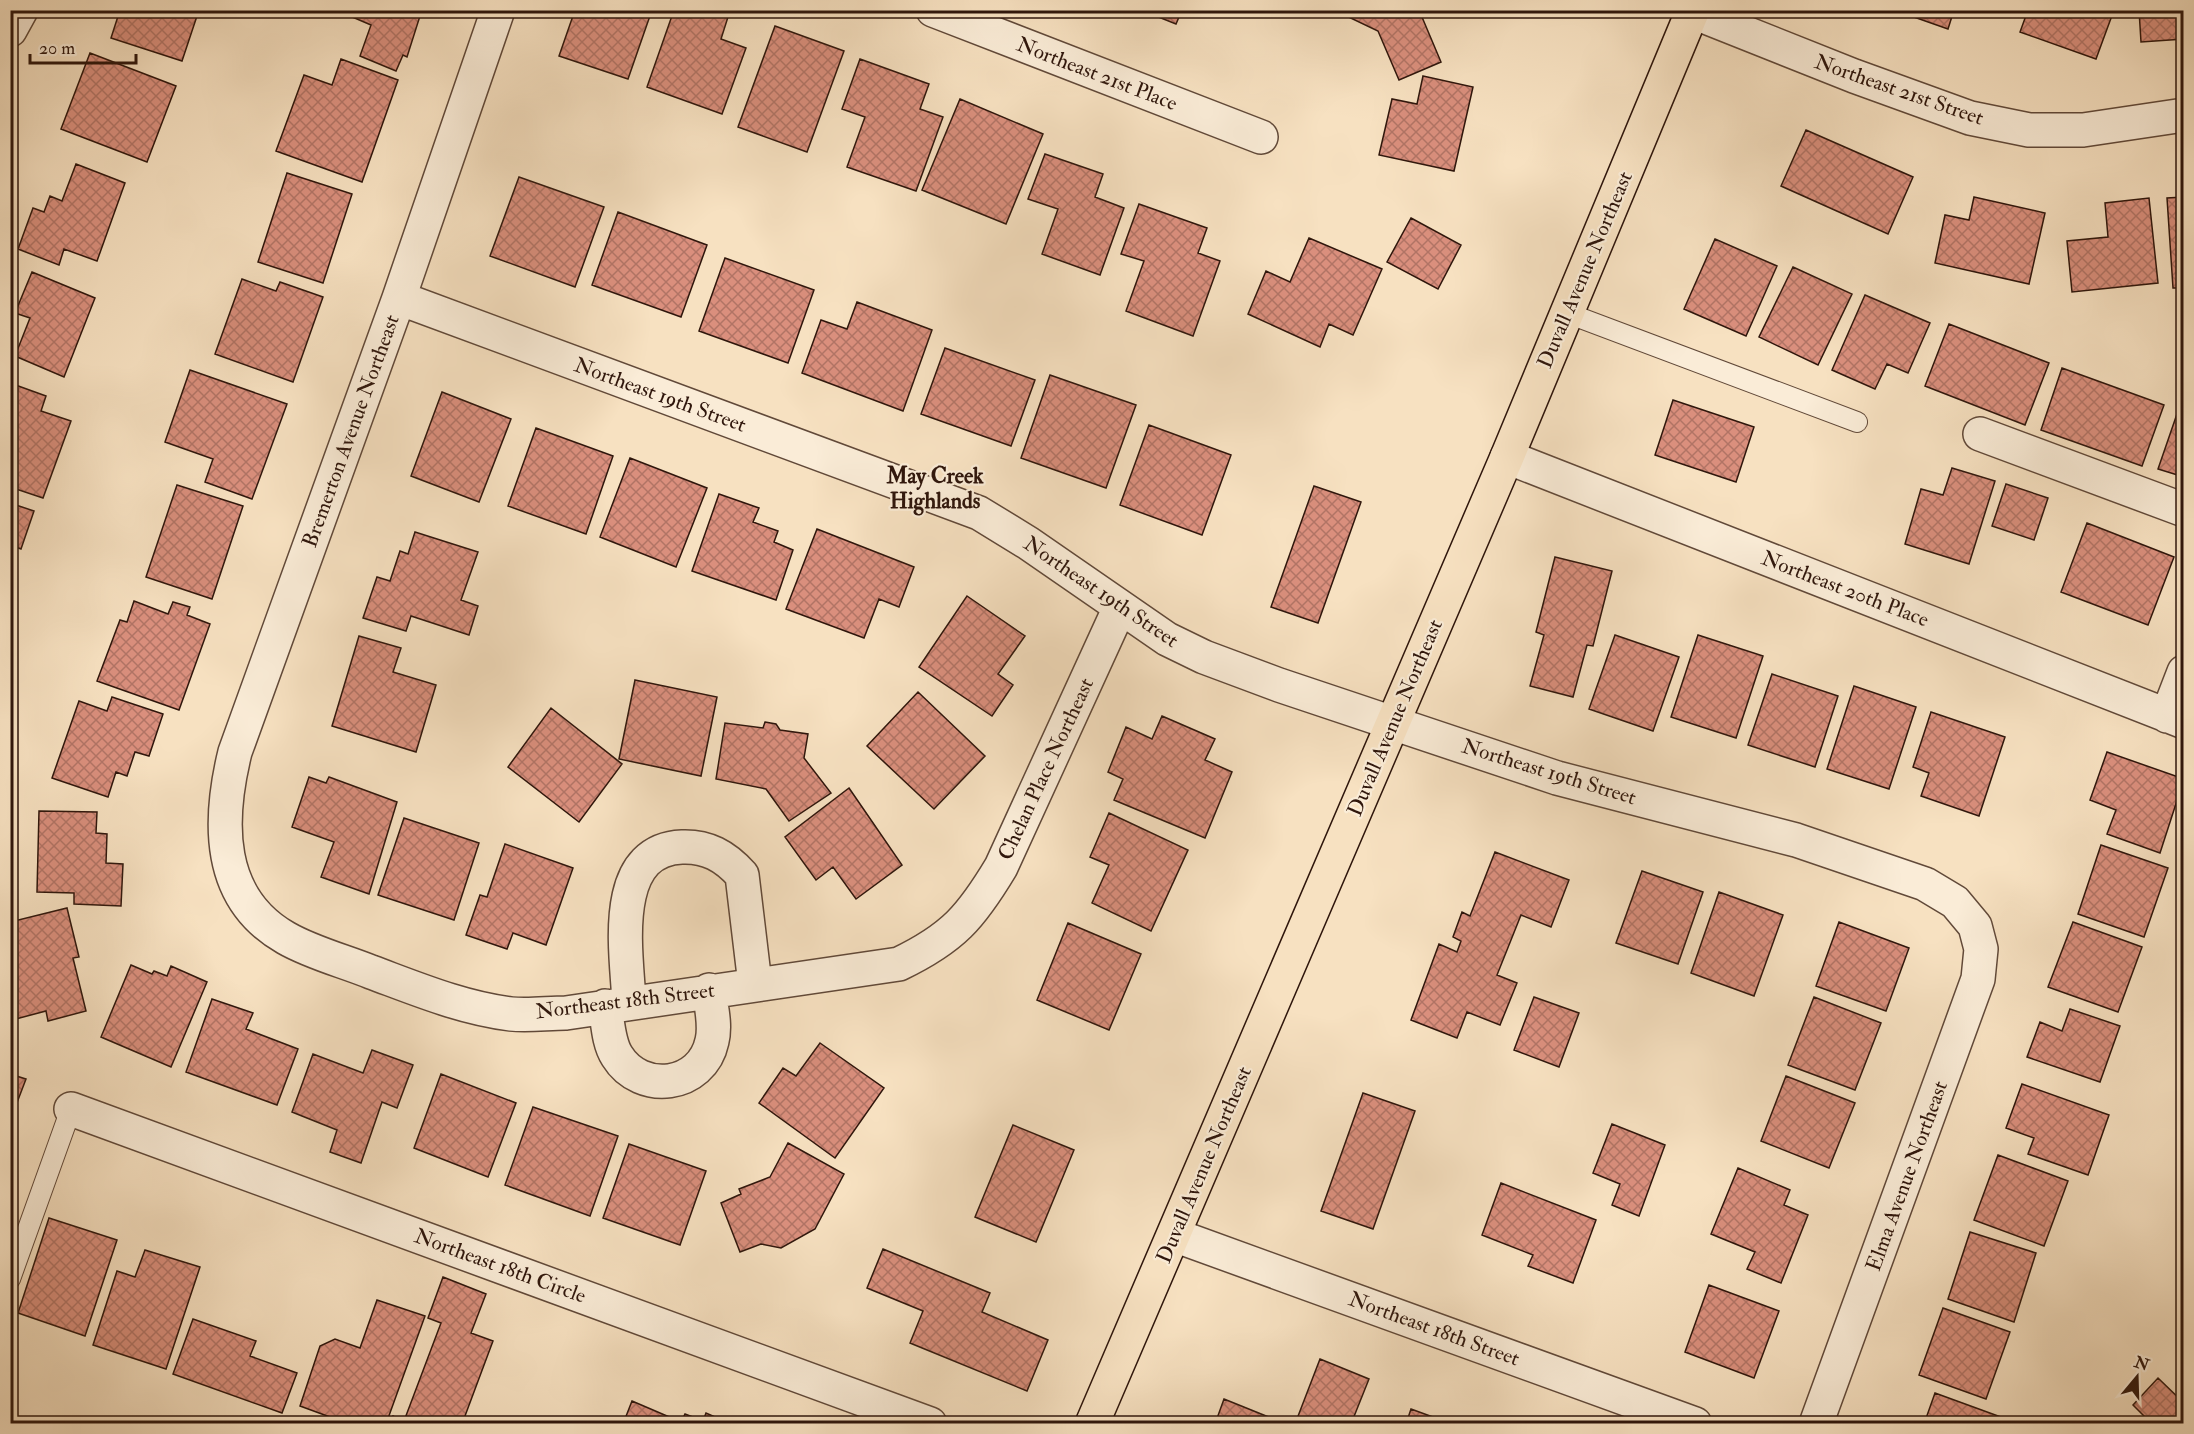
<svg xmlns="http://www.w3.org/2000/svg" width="2194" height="1434" viewBox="0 0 2194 1434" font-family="'IM FELL Double Pica',serif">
<defs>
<pattern id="building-cross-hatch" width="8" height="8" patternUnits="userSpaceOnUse" patternTransform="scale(1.5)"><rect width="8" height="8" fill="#da8f7d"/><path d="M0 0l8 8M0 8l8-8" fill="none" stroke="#b17465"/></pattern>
</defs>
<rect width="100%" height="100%" fill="#f7e1c1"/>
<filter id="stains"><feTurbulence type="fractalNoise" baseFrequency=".00333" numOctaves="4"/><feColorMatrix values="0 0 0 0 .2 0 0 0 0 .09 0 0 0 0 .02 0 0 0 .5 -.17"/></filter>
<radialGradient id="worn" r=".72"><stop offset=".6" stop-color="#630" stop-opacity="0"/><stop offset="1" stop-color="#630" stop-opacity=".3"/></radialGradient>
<path fill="url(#building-cross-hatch)" stroke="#2f160c" stroke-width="1.5" d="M 120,10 L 199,10 L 182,61 L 111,38 Z
M 336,10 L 407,10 L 420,16 L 407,57 L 403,55 L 396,71 L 360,56 L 371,25 Z
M 575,10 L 652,10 L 628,79 L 559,56 Z
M 674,10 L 711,10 L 728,17 L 721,39 L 746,48 L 722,114 L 647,87 Z
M 1141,10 L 1182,10 L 1176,24 Z
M 1254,10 L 1270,10 L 1268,16 Z
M 1334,10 L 1419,10 L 1441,62 L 1399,80 L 1378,31 Z
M 1894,10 L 1954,10 L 1948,29 Z
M 2028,10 L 2114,10 L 2096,59 L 2020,32 Z
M 2139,10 L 2184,10 L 2184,39 L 2141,42 Z
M 775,26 L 844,51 L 807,152 L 738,127 Z
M 90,53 L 176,86 L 147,162 L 61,129 Z
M 341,59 L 398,80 L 362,182 L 276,151 L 304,75 L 332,85 Z
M 860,59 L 929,84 L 920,109 L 943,117 L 916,191 L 847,167 L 865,117 L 842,109 Z
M 1423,76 L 1473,87 L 1454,171 L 1379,155 L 1392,99 L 1417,104 Z
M 960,99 L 1043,134 L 1006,224 L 922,190 Z
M 1806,130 L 1913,177 L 1888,234 L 1781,186 Z
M 1045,154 L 1103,174 L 1095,197 L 1124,208 L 1100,275 L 1042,254 L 1058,209 L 1028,199 Z
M 76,164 L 125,183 L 97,261 L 64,249 L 59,265 L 18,249 L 33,208 L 44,212 L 50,196 L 62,201 Z
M 287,173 L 352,194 L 323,283 L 258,262 Z
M 519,177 L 604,207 L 575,287 L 490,256 Z
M 1974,197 L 2045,213 L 2029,284 L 1935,263 L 1945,215 L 1969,220 Z
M 2184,197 L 2184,288 L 2173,288 L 2167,198 Z
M 2149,198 L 2158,283 L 2072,292 L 2067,241 L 2108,237 L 2105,203 Z
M 1139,204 L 1207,228 L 1198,253 L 1220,261 L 1193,336 L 1126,311 L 1144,261 L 1121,254 Z
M 618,212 L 707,245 L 681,317 L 592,285 Z
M 1411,218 L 1461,245 L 1438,289 L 1387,262 Z
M 1309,238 L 1382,269 L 1353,335 L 1329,324 L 1320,347 L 1248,314 L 1266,271 L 1290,282 Z
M 1715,239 L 1777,266 L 1746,336 L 1684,309 Z
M 725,258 L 814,290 L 788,363 L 699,331 Z
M 1793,267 L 1852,294 L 1818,365 L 1759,337 Z
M 32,272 L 95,298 L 64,377 L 15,356 L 30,318 L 15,313 Z
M 242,279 L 276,291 L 280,282 L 323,297 L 293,382 L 215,354 Z
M 1865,295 L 1930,323 L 1908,373 L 1887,364 L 1875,389 L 1832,370 Z
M 857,302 L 932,330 L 903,411 L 802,373 L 821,320 L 847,329 Z
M 1949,324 L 2049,363 L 2025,425 L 1925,386 Z
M 945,348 L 1035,380 L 1011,446 L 921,414 Z
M 2062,368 L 2164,405 L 2142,466 L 2041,430 Z
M 190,370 L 287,404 L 252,499 L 205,482 L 213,459 L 165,442 Z
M 1050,375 L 1136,405 L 1106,488 L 1021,458 Z
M 10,383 L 46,396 L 41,411 L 71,421 L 43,498 L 10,487 Z
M 442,392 L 511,419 L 479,502 L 411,476 Z
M 1673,400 L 1754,427 L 1736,482 L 1655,455 Z
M 2178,411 L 2184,413 L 2184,477 L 2158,469 Z
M 1149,425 L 1231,455 L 1202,535 L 1120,505 Z
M 536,428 L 613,456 L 586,534 L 508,506 Z
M 630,458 L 707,488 L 676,567 L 600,537 Z
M 1952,468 L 1995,481 L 1969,564 L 1905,544 L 1921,489 L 1943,495 Z
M 2006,484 L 2048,498 L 2034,540 L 1992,526 Z
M 177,485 L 243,506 L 212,599 L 146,577 Z
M 1314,486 L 1361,502 L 1318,623 L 1271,607 Z
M 719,494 L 759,508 L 753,522 L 778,531 L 774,542 L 793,550 L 776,600 L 692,571 Z
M 10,503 L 34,511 L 21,549 L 10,545 Z
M 2087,523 L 2174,557 L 2148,625 L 2061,592 Z
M 817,529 L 914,567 L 899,607 L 879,599 L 864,638 L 786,609 Z
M 415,532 L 478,552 L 461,600 L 478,606 L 469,635 L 411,616 L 406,631 L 363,618 L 377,577 L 390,581 L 400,551 L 408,554 Z
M 1555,557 L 1612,571 L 1593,646 L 1587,645 L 1573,697 L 1530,686 L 1544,635 L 1536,632 Z
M 967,596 L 1025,636 L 998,674 L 1013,685 L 992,716 L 919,667 Z
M 134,601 L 168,614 L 173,602 L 190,607 L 187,615 L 210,624 L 179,710 L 97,681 L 120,620 L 127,622 Z
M 1615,635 L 1679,657 L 1653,731 L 1589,709 Z
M 1698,635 L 1763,656 L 1736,738 L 1671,717 Z
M 359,636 L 401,648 L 393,672 L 436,685 L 416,752 L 332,726 Z
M 1772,674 L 1838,696 L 1815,767 L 1748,745 Z
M 635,680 L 717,697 L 701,776 L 619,759 Z
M 1854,686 L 1916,707 L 1889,789 L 1827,769 Z
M 918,692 L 985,756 L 934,809 L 867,746 Z
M 112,697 L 163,714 L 149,756 L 135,752 L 127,776 L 116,772 L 108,797 L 52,778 L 79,701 L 107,711 Z
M 551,708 L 622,764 L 579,822 L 508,767 Z
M 1931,712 L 2005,737 L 1979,816 L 1921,796 L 1929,773 L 1913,767 Z
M 1162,716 L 1215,739 L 1205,760 L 1232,772 L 1205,838 L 1114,800 L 1123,779 L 1108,772 L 1126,727 L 1152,739 Z
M 765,722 L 776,724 L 780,730 L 808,734 L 804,758 L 831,793 L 789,821 L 766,789 L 716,779 L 725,723 L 763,728 Z
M 2107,752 L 2184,779 L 2160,853 L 2107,834 L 2116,810 L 2090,800 Z
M 309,777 L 326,783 L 329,777 L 397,802 L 369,894 L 321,877 L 334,842 L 292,827 Z
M 849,788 L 902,865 L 856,899 L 833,867 L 816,880 L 785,837 Z
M 39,811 L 97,812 L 96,833 L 107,834 L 106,863 L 123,864 L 121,906 L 74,904 L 74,893 L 37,892 Z
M 1109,813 L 1188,850 L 1151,931 L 1092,903 L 1109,865 L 1090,857 Z
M 404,818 L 479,843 L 454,920 L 378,895 Z
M 505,844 L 573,868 L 546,945 L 513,933 L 507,949 L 466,935 L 480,895 L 487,897 Z
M 2101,845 L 2168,868 L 2144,937 L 2078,914 Z
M 1495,852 L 1569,880 L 1551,927 L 1521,915 L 1497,975 L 1517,983 L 1500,1025 L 1467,1012 L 1457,1038 L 1411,1020 L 1439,944 L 1457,952 L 1461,941 L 1453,937 L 1462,912 L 1470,916 Z
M 1642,871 L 1703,892 L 1678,964 L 1616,943 Z
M 1719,892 L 1783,915 L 1754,996 L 1691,973 Z
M 67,908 L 79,957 L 73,958 L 86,1011 L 48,1021 L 46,1011 L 12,1020 L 10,922 Z
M 1839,922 L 1909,948 L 1886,1011 L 1816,986 Z
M 2073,922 L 2142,947 L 2118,1012 L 2048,987 Z
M 1068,923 L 1141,954 L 1109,1030 L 1037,1000 Z
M 131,965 L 152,974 L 154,971 L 167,976 L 171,966 L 207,982 L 171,1067 L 101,1037 Z
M 1534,997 L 1579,1013 L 1559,1067 L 1514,1050 Z
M 1814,997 L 1881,1023 L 1855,1090 L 1788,1065 Z
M 212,999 L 253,1013 L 246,1029 L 298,1049 L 277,1105 L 186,1072 Z
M 2070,1009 L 2120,1026 L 2100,1082 L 2027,1057 L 2040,1022 L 2062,1031 Z
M 820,1043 L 884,1088 L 835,1158 L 759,1103 L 783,1068 L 796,1076 Z
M 372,1050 L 413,1065 L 397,1108 L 382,1102 L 361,1163 L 330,1152 L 337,1130 L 292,1112 L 313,1054 L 363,1073 Z
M 10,1074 L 26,1079 L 10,1121 Z
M 441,1074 L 516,1103 L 488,1177 L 414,1148 Z
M 1786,1076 L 1855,1103 L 1829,1168 L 1761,1141 Z
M 2022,1084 L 2109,1115 L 2088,1175 L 2028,1154 L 2034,1138 L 2006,1128 Z
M 1363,1093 L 1415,1111 L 1373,1229 L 1321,1211 Z
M 533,1107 L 618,1136 L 590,1216 L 505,1185 Z
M 1612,1124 L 1665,1145 L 1639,1216 L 1612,1205 L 1620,1184 L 1593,1173 Z
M 1013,1125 L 1074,1150 L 1036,1242 L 975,1217 Z
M 788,1143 L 844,1174 L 815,1229 L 781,1248 L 761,1244 L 740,1252 L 721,1203 L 741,1194 L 739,1189 L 770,1177 Z
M 629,1144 L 706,1171 L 680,1245 L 603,1218 Z
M 1998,1155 L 2068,1181 L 2044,1246 L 1974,1220 Z
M 1738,1168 L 1790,1190 L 1784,1205 L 1808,1215 L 1781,1283 L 1747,1269 L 1755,1252 L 1711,1234 Z
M 1501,1183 L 1596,1220 L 1573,1283 L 1528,1266 L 1533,1255 L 1482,1235 Z
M 49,1218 L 117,1240 L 85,1336 L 18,1313 Z
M 1970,1232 L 2036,1253 L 2014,1322 L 1948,1299 Z
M 883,1249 L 990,1293 L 982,1312 L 1048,1340 L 1027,1391 L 910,1343 L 923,1311 L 867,1288 Z
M 145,1250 L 200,1267 L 166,1369 L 93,1345 L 117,1271 L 135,1277 Z
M 443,1277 L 486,1294 L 471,1333 L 493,1341 L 462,1424 L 390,1424 L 393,1416 L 404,1421 L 441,1323 L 428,1318 Z
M 1709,1285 L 1779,1311 L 1754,1378 L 1685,1352 Z
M 377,1300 L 425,1316 L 386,1424 L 349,1424 L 300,1406 L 320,1346 L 335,1339 L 360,1348 Z
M 1943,1308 L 2010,1332 L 1986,1399 L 1919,1375 Z
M 193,1319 L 256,1341 L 250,1356 L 297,1373 L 282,1413 L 173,1374 Z
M 1320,1359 L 1369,1379 L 1351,1424 L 1295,1424 Z
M 2158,1378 L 2184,1403 L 2184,1424 L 2143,1424 L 2147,1419 L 2133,1405 Z
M 1935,1393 L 2020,1424 L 1924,1424 Z
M 1224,1399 L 1286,1424 L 1215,1424 Z
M 632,1401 L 681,1422 L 685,1414 L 703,1421 L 706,1413 L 731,1424 L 623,1424 Z
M 1411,1409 L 1452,1424 L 1406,1424 Z"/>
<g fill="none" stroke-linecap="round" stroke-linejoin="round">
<g stroke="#614939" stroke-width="22">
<path id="service" d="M 1567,313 L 1857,422
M 10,1279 L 71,1109"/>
</g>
<g stroke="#614939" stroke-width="36">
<path id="minor" d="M 498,10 L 399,298 L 235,752 C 218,821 216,898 286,938 C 312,953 344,961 371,972 C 417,989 462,1008 511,1014 C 529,1016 548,1013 566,1013 L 899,964 C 953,938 971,917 1001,867 L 1120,607
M 933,10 L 1261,137
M 1693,12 L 1854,76 L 1970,118 L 2029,130 L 2083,130 L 2184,115
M 10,30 L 21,10
M 399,298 L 979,513 L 1028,543 L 1167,639 L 1204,657 L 1279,685 L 1557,778 L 1796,840 L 1925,884 L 1955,902 L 1975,926 L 1981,949 L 1978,979 L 1816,1424
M 1980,434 L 2184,510
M 1507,457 L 2184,722
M 2167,716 L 2184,672
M 629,1002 C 627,955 608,850 682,847 C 707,846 725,856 742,875 L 755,984
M 605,1006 C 608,1022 608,1042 617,1056 C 641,1095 702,1088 712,1041 C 716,1025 711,1006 709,990
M 71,1109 L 930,1424
M 1174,1235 L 1695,1424"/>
</g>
<g stroke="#2f160c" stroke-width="36">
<path id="primary" d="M 1092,1424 L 1507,457 L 1693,10"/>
</g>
<use href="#service" stroke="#faecd7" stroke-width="20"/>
<use href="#minor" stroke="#faecd7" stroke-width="33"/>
<use href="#primary" stroke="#f7e1c1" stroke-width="33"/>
</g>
<g text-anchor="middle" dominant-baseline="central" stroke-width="4.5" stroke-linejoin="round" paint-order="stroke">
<g font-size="21" fill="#2f160c" stroke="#faecd7">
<text transform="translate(1097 74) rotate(21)">Northeast 21st Place</text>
<text transform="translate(1899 90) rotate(19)">Northeast 21st Street</text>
<text transform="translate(1585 270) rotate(-67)">Duvall Avenue Northeast</text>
<text transform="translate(660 395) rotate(20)">Northeast 19th Street</text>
<text transform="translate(351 431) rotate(-70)">Bremerton Avenue Northeast</text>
<text transform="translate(1845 589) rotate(21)">Northeast 20th Place</text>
<text transform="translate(1101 592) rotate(34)">Northeast 19th Street</text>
<text transform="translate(1395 718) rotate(-67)">Duvall Avenue Northeast</text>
<text transform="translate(1046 769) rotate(-65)">Chelan Place Northeast</text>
<text transform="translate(1549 772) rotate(17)">Northeast 19th Street</text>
<text transform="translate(625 1001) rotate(-7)">Northeast 18th Street</text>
<text transform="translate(1204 1165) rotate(-67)">Duvall Avenue Northeast</text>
<text transform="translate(1907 1176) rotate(-70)">Elma Avenue Northeast</text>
<text transform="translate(500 1266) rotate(20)">Northeast 18th Circle</text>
<text transform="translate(1434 1329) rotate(20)">Northeast 18th Street</text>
</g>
<g font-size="22" font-weight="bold" fill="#2f160c" stroke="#faecd7">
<text x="935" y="476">May Creek<tspan x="935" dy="25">Highlands</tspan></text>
</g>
</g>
<rect width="2194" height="1434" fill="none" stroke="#f7e1c1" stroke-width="36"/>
<rect x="12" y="12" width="2170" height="1410" fill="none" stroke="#2f160c" stroke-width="3"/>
<rect x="18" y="18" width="2158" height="1398" fill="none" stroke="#2f160c" stroke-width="1.5"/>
<g transform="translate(2137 1377) rotate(19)" stroke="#faecd7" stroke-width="4.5" paint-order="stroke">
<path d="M0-4.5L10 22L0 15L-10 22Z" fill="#2f160c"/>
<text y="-9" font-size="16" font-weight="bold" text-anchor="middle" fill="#2f160c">N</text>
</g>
<path d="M30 54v9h106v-9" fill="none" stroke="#2f160c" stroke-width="3"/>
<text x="39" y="54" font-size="18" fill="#2f160c" stroke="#faecd7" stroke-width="4.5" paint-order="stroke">20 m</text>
<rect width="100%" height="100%" filter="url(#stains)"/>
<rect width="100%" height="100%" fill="url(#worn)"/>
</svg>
